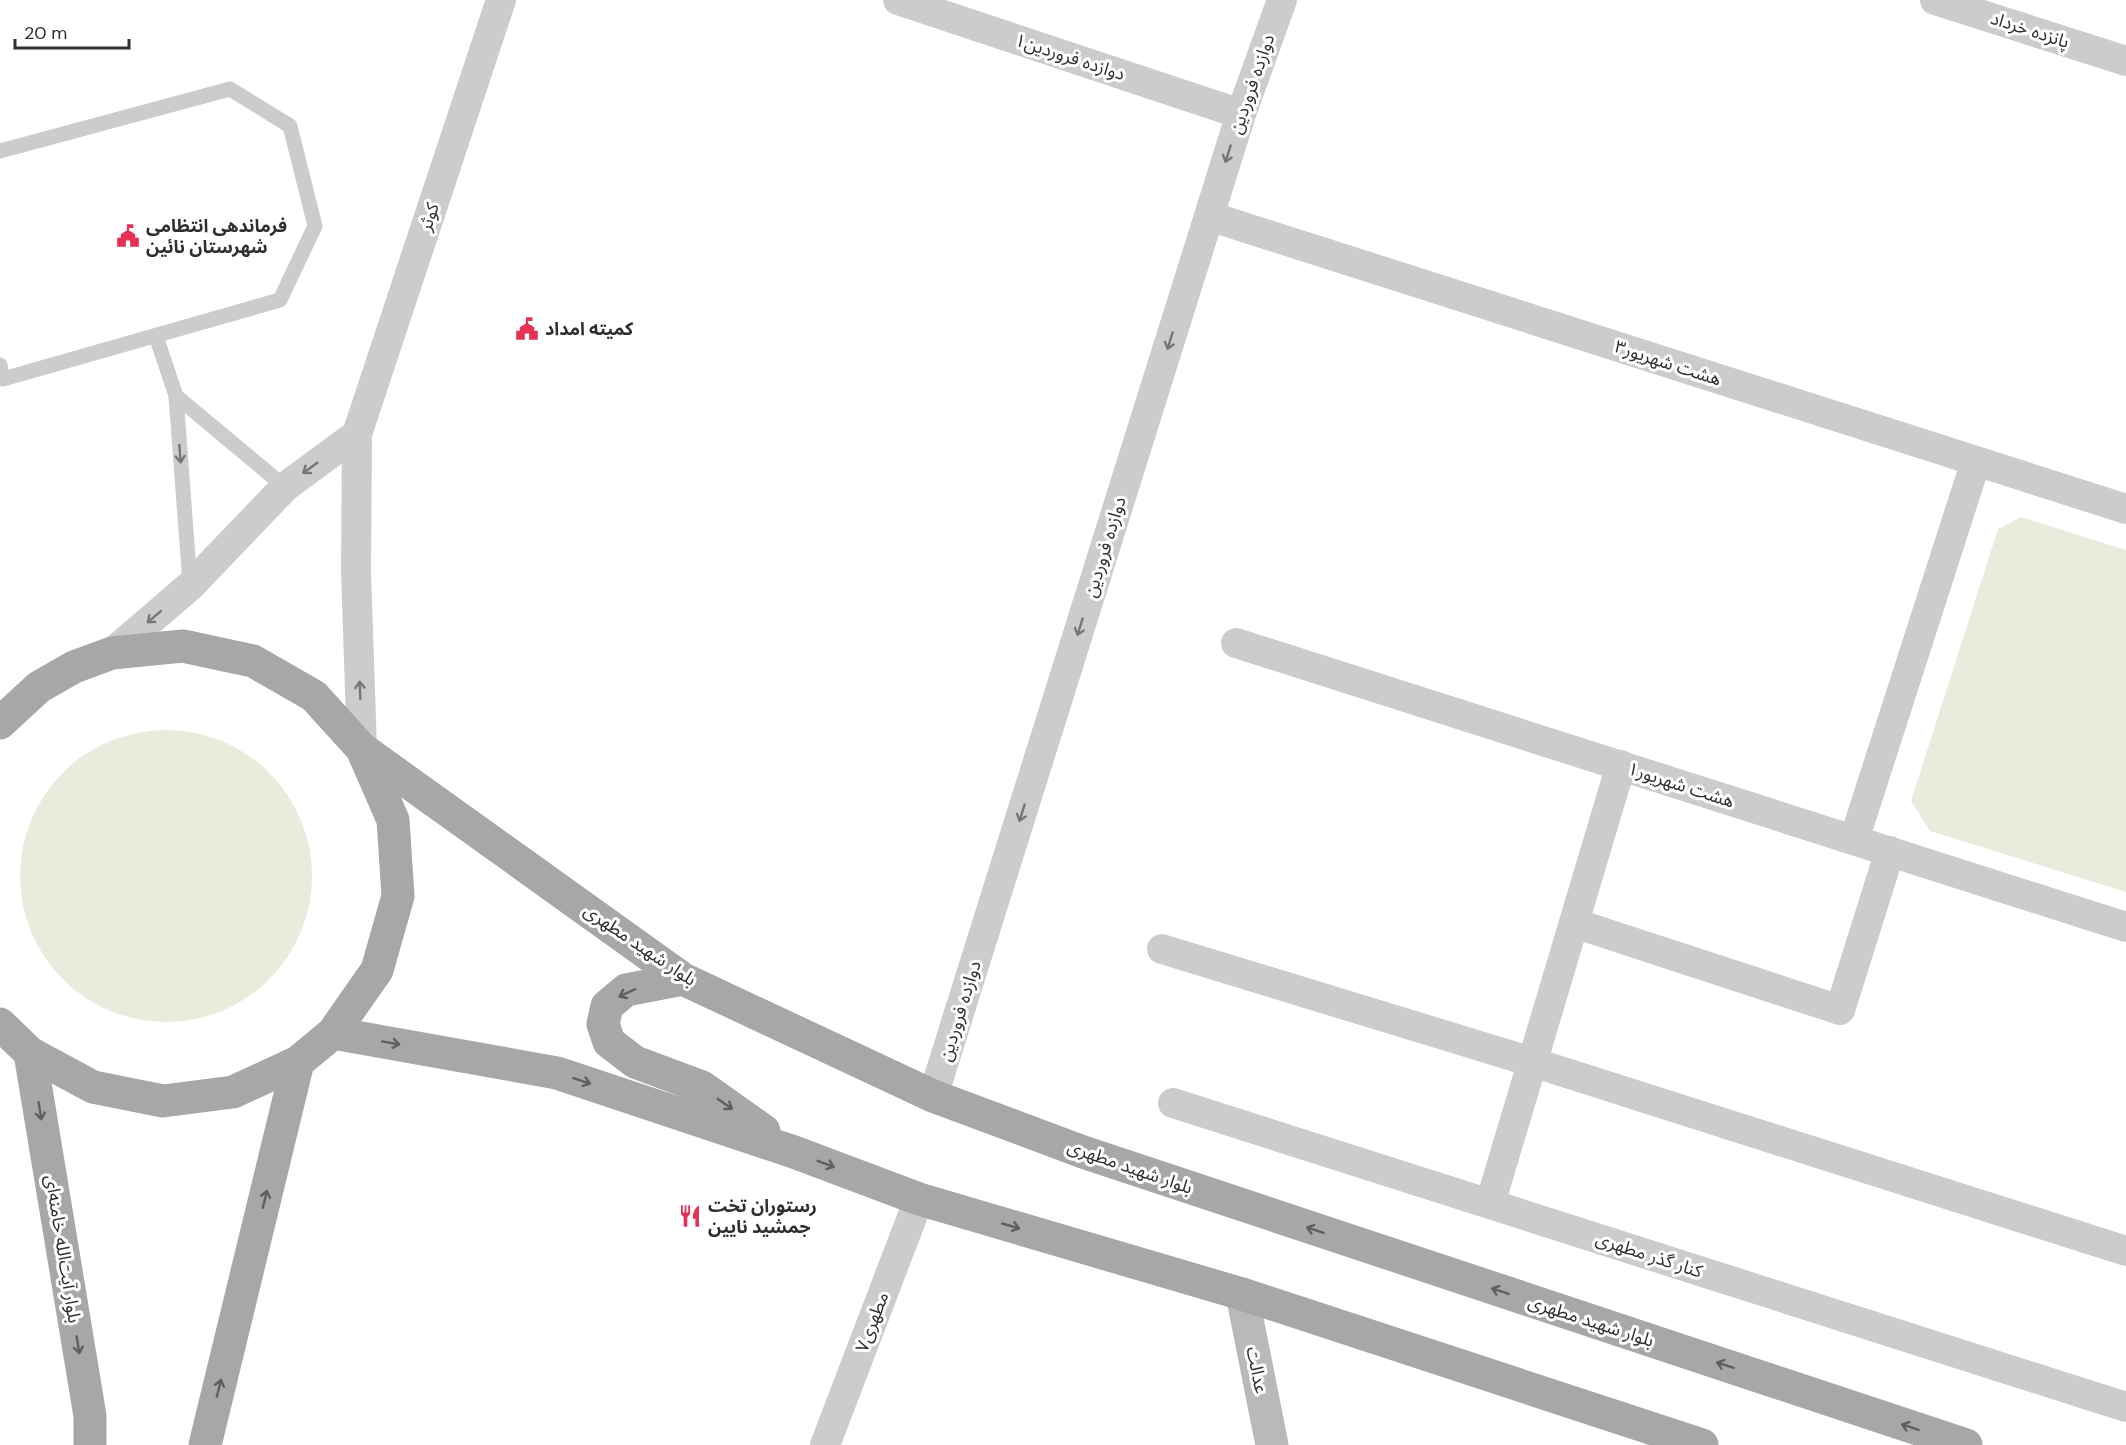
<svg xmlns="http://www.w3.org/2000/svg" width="2126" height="1445" viewBox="0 0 2126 1445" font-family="'DM Sans','Noto Sans Arabic',sans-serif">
<rect width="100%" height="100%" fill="#fff"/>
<path fill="#e7ecdc" d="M 2021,517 L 2126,550 L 2126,892 L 1930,831 L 1911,801 L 1998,529 Z
M20 876a146 146 0 1 1 292 0a146 146 0 1 1-292 0Z"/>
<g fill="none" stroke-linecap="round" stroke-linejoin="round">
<path stroke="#ccc" stroke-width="15" d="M 0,151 L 230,89 L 290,126 L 315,226 L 280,300 L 3,379 L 0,365
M 156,336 L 176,396 L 190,584
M 176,396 L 285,487"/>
<path stroke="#ccc" stroke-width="30" d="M 898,0 L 1241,114
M 1935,0 L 2126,61
M 1209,216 L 2126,509
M 1236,643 L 2126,927
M 112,653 L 190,586 L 285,487 L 357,434
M 362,749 L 356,572 L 357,434 L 501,0
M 1854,840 L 1976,461
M 1574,923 L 1840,1010 L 1890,851
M 1162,949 L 1532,1062 L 2126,1251
M 933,1096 L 1241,114 L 1282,0
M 1173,1103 L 2126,1407
M 1490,1204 L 1621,765
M 825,1445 L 919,1199"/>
<path stroke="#b9b9b9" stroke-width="33" d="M 1242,1294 L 1272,1445"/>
<path stroke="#a7a7a7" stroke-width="33" d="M 0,723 L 39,687 L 74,667 L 112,653 L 183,646 L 253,661 L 314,696 L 362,749 L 393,820 L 398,896 L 377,970 L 333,1033 L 298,1062 L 233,1092 L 163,1101 L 93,1087 L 30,1053 L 0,1024
M 362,749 L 683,979 L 933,1096 L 1083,1152 L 1966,1445
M 683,979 L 626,990 L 607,1006 L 603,1024 L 609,1042 L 635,1062 L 702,1087 L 764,1131
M 333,1033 L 557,1073 L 794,1152 L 919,1199 L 1242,1294 L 1702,1445
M 30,1053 L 90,1416 L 90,1445
M 205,1445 L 298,1062"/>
</g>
<defs><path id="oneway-shaft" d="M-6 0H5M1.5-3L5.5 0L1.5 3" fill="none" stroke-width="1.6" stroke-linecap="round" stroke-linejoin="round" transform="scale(1.5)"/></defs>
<g stroke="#767676">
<use href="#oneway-shaft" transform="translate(1228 154) rotate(107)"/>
<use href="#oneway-shaft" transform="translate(1170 341) rotate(107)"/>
<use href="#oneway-shaft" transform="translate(180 454) rotate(86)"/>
<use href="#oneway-shaft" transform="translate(310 468) rotate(144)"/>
<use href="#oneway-shaft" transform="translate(154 617) rotate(139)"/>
<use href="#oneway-shaft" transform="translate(1080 627) rotate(107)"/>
<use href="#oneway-shaft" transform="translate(360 690) rotate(-92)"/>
<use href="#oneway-shaft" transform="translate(1022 813) rotate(107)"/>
</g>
<g stroke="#5f5f5f">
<use href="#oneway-shaft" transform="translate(627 993) rotate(155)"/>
<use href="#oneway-shaft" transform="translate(391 1043) rotate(10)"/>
<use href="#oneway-shaft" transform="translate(582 1081) rotate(18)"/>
<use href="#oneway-shaft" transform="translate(725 1104) rotate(35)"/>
<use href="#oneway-shaft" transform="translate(40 1111) rotate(81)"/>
<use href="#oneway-shaft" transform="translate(826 1164) rotate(21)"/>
<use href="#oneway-shaft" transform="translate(265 1199) rotate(-76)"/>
<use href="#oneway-shaft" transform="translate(1011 1226) rotate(16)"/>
<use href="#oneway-shaft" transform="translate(1315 1230) rotate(-162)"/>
<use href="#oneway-shaft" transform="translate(1500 1291) rotate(-162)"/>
<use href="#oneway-shaft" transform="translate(78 1345) rotate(81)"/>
<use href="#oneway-shaft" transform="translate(1725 1365) rotate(-162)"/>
<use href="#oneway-shaft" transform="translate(219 1388) rotate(-76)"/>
<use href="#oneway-shaft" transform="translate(1910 1427) rotate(-162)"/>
</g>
<defs>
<g id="civic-bare" transform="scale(1.8)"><path d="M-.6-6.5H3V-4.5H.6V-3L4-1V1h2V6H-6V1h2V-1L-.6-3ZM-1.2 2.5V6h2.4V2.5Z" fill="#e63054" stroke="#fff" stroke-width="2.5" paint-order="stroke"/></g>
<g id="restaurant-bare" transform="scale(1.8)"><path d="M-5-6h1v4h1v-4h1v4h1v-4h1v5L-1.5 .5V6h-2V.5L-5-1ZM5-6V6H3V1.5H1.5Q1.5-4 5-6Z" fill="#e63054" stroke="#fff" stroke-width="2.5" paint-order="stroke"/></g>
</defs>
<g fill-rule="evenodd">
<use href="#civic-bare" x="128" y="236"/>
<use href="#civic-bare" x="527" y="329"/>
<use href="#restaurant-bare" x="690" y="1216"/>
</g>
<g text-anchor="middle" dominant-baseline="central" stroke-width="6" stroke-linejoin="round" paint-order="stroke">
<g font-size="18" fill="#2f2f2f" stroke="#fff">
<text transform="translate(2030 30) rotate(18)">پانزده خرداد</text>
<text transform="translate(1070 57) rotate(18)">دوازده فروردین۱</text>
<text transform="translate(1252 84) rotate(-71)">دوازده فروردین</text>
<text transform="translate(429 217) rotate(-72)">کوثر</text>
<text transform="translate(1668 363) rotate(18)">هشت شهریور۳</text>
<text transform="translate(1105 547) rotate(-73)">دوازده فروردین</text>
<text transform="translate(1681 785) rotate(18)">هشت شهریور۱</text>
<text transform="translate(640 945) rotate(34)">بلوار شهید مطهری</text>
<text transform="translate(960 1011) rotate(-73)">دوازده فروردین</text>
<text transform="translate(1130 1167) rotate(19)">بلوار شهید مطهری</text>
<text transform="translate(63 1249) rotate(81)">بلوار آیت‌الله خامنه‌ای</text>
<text transform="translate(1649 1255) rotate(18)">کنار گذر مطهری</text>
<text transform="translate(1591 1321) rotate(18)">بلوار شهید مطهری</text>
<text transform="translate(872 1322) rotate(-69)">مطهری۷</text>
<text transform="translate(1257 1370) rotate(79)">عدالت</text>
</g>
<g font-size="18" font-weight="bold" fill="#2f2f2f" stroke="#fff" text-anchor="start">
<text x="146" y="226">فرماندهی انتظامی<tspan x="146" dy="21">شهرستان نائین</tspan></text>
<text x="545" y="329">کمیته امداد</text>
<text x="708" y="1206">رستوران تخت<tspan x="708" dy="21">جمشید نایین</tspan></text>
</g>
</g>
<path d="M15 39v9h114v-9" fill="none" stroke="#2f2f2f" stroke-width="3"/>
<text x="24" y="39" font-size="18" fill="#2f2f2f" stroke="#ffffff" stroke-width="4.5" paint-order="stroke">20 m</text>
</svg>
